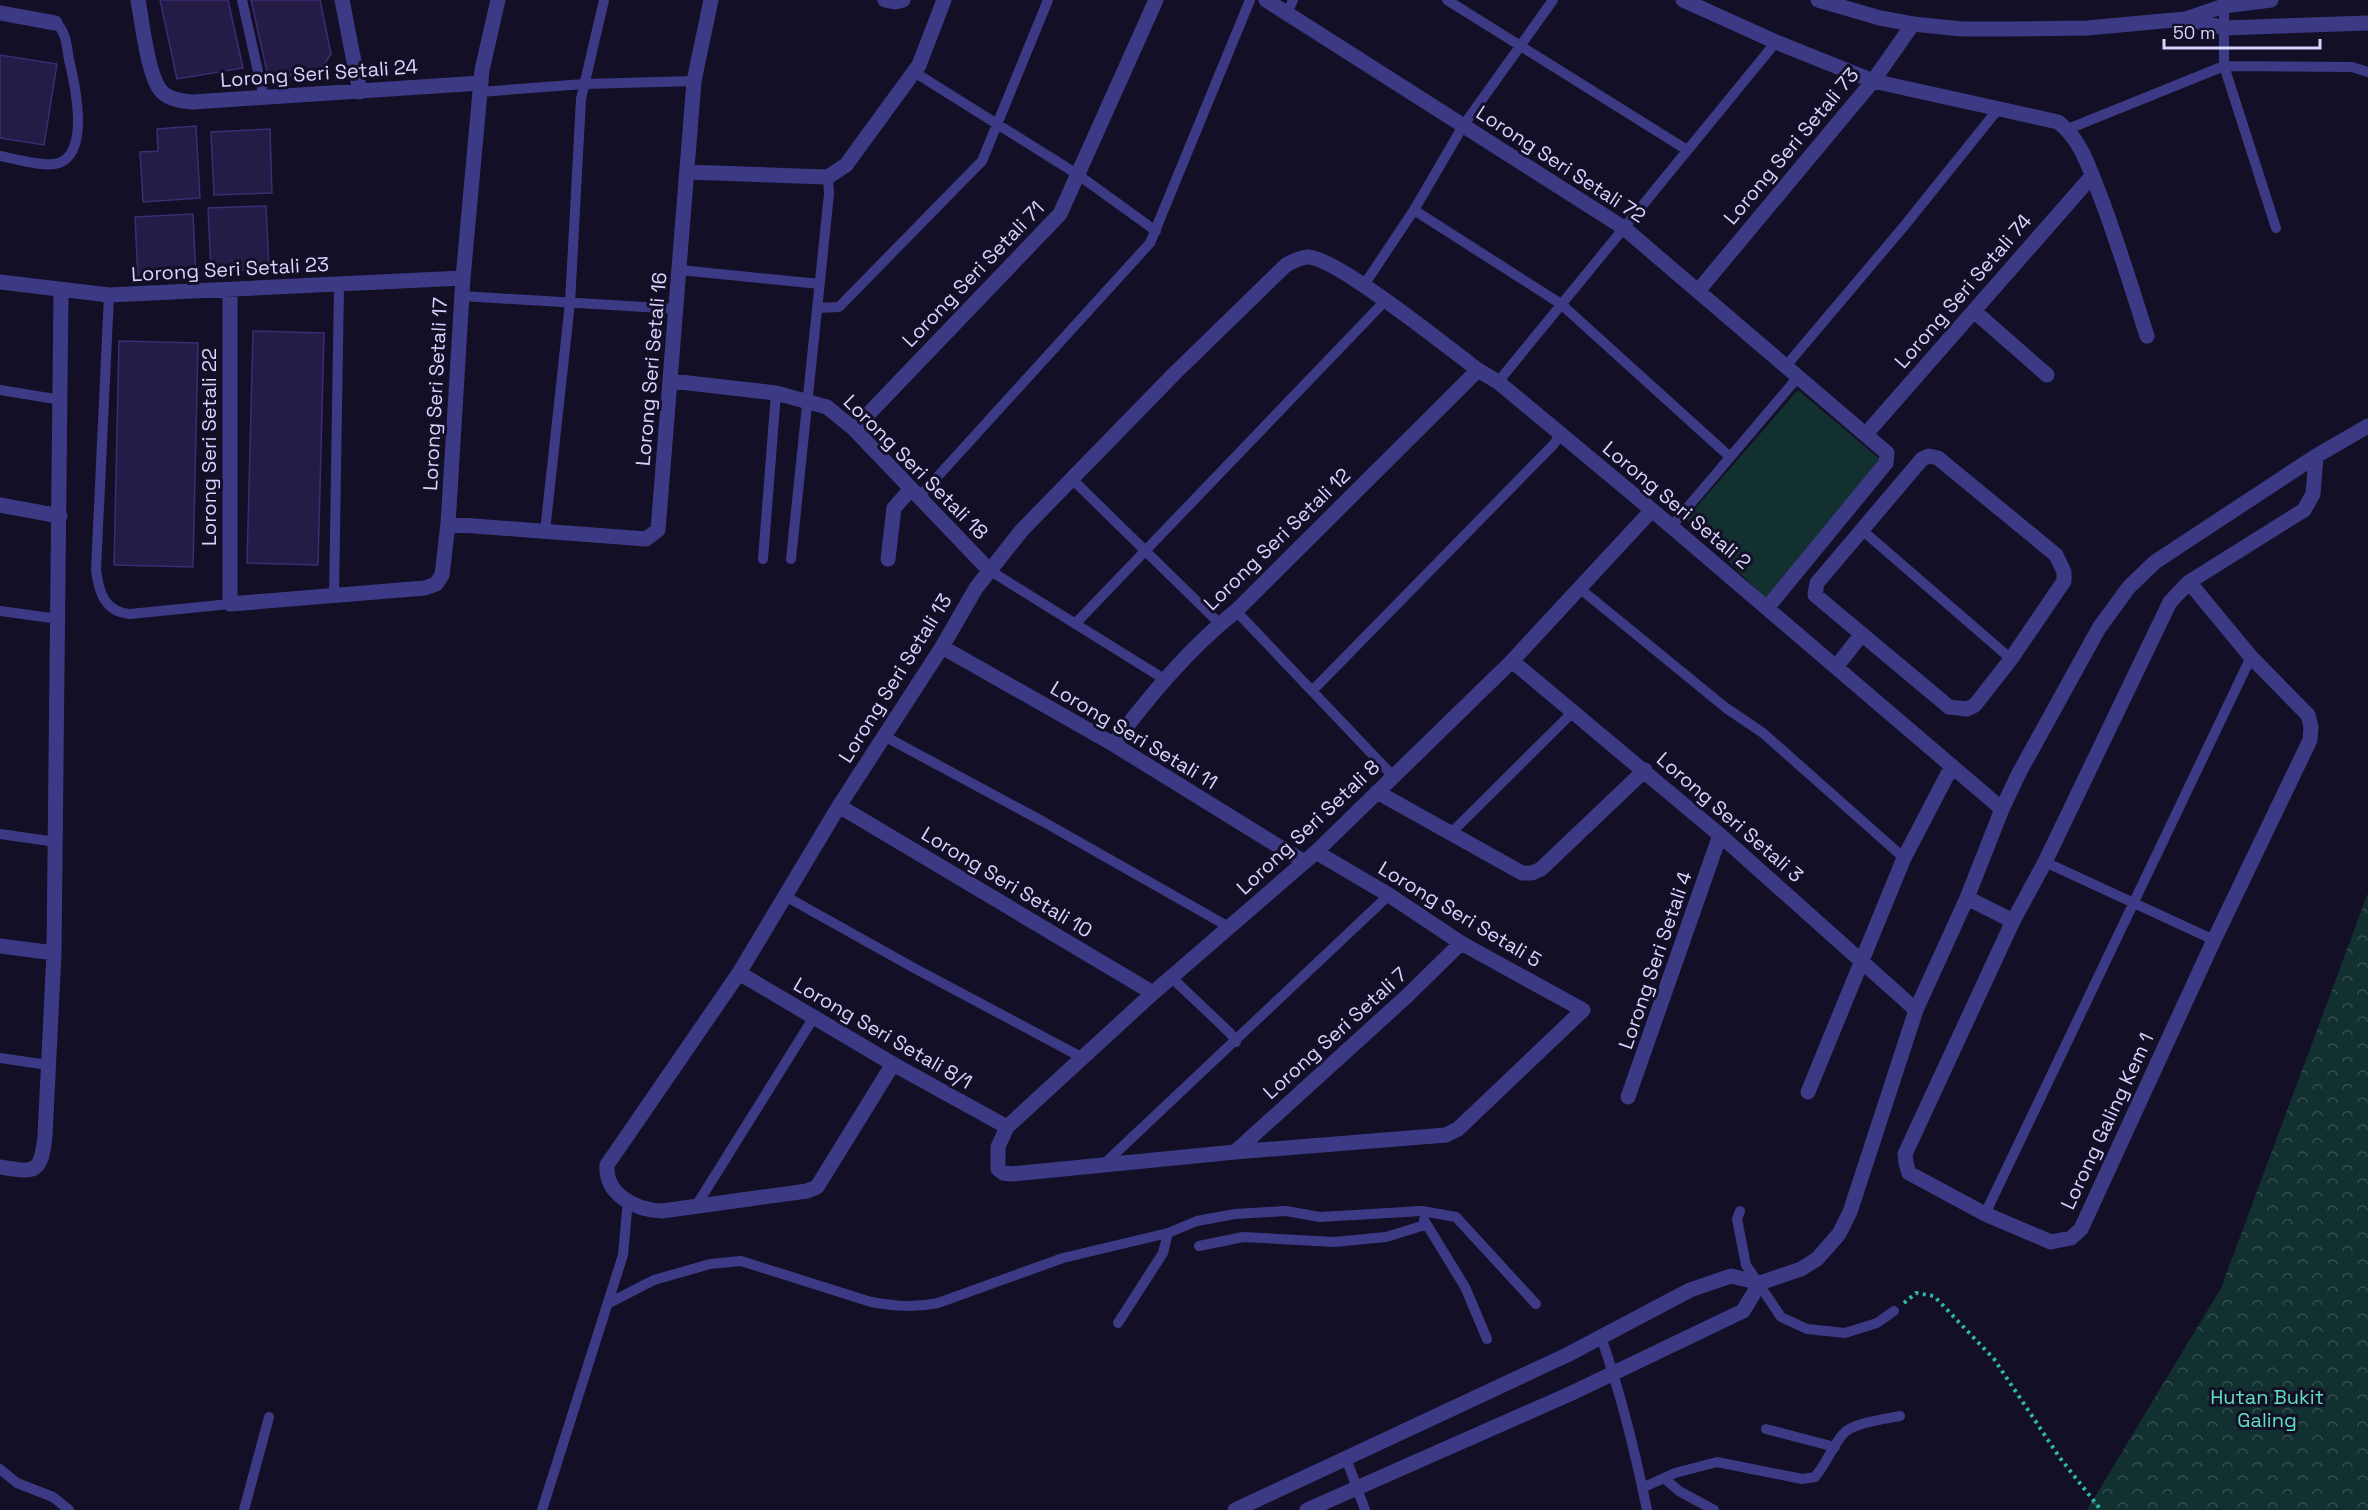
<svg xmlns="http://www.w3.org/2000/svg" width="2368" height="1510" viewBox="0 0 2368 1510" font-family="'Space Grotesk',sans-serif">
<defs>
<pattern id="forest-crowns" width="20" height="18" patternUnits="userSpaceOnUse" patternTransform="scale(1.5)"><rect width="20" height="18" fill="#12302f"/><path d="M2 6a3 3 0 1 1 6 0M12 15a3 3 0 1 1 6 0" fill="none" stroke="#344d4e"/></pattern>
</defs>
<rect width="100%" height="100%" fill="#130f26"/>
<path fill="url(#forest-crowns)" d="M 2368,893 L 2368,1510 L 2087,1510 L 2221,1288 Z"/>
<path fill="#12302f" d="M 1798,390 L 1881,460 L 1772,605 L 1686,519 Z"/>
<path fill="#241b47" stroke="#3b2d73" stroke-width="1.5" d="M 160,0 L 228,0 L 243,68 L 177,79 Z
M 251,0 L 320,0 L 331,54 L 317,75 L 268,76 Z
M 0,55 L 57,64 L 44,145 L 0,138 Z
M 196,126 L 200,198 L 143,202 L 140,152 L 158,151 L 157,129 Z
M 270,129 L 272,193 L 214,195 L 211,132 Z
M 266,206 L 269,269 L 211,271 L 208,208 Z
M 193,214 L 196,278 L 138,280 L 135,217 Z
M 253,331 L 324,333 L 318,565 L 247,563 Z
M 119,341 L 198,343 L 193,567 L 114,565 Z"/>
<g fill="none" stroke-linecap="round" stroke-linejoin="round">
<path stroke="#2fb8b0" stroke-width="4" stroke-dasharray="3 4.5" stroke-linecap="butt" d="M 1904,1303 L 1916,1293 L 1934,1296 L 1994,1359 L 2060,1458 L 2101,1510"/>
<path stroke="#3d3a85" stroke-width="10" d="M 242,0 L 264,98
M 1447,0 L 1687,150
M 2224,6 L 2224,66 L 2276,228
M 1287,13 L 1293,0
M 914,72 L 1077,174 L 1156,231
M 480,92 L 584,84 L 694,81
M 2068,129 L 2224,66 L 2352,67 L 2368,72
M 0,156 C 15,159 46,168 59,163 C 90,152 75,84 69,60 C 67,48 66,29 55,23
M 1414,210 L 1561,304 L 1730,457
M 680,270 L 820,284
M 1364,285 L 1414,210 L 1463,126 L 1553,0
M 109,295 L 96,570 C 99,593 105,612 130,614 L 230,604
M 462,296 L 677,309
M 817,308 L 839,307 L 982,161 L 1048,0
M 1786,366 L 1905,225 L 1999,108
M 1498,382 L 1776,42
M 0,390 L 61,400
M 1072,479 L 1220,624
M 919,497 L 1150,243 L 1250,0
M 1671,527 L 1798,377
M 1862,530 L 2011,659
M 545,531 L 570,303 L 581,99 L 604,0
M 763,559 L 776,393
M 791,559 L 829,194 L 828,177
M 989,570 L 1164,679
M 1578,587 L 1726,708 L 1763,733 L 1904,858
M 334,595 L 339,285
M 0,611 L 59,619
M 1236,611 L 1393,776
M 1075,624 L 1385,301
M 1313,690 L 1554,444 L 1561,434
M 884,736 L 1042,821 L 1229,927
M 1451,833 L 1573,712
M 0,834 L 56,842
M 2045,862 L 2214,940
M 785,896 L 914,968 L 1083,1058
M 1171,977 L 1230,1033 L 1236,1042
M 0,1058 L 48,1065
M 1103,1165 L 1389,895
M 696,1206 L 814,1017
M 1740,1211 L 1737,1219 L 1746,1265 L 1781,1317 L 1807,1329 L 1845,1333 L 1877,1323 L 1894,1311
M 1985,1214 L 2251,657
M 1424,1220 L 1465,1287 L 1487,1339
M 1199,1246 L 1243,1237 L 1334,1242 L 1386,1237 L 1425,1225
M 609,1303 L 654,1280 L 710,1264 L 741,1261 L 871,1302 C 894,1306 915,1308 938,1303 L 1063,1258 L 1168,1233 L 1197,1221 L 1235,1214 L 1286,1211 L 1320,1217 L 1422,1211 L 1456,1217 L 1536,1304
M 1118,1323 L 1163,1253 L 1168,1233
M 1601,1337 C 1621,1394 1635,1451 1647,1510
M 1766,1429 L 1835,1447
M 1346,1458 L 1365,1510
M 0,1469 L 17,1483 L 53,1497 L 69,1510
M 1664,1478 L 1679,1491 L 1714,1510
M 1642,1488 L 1675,1473 L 1717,1462 L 1802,1479 L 1815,1477 C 1826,1464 1832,1447 1843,1434 C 1852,1423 1885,1419 1900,1416
M 244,1510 L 269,1417
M 542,1510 L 623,1255 L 628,1200"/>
<path stroke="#3d3a85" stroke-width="15" d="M 138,0 C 142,21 148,78 162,92 C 170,100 182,101 193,102 L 481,83
M 342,0 L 360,92
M 885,0 L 895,2 L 903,0
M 1266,0 L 1624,228 L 1887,453 L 1886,463 L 1767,608
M 1683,0 L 1776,42 L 1873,81 L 2058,122 C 2082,140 2090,171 2101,198 C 2118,243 2132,289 2147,336
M 0,13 L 55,23
M 687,172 L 828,177 L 846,165 L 919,65 L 944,0
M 0,282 L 109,295 L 463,278
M 230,290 L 230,604 L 425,588 L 436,584 L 442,575 L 448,524 L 463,278 L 482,70 L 498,0
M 1698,291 L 1873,81 L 1913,24
M 1974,311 L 2047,375
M 671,381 L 776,393 L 827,407 L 854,429 L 989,570
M 854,429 L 1060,214 L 1156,0
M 1866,434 L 2092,176
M 1929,456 L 1938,458 L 2056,555 L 2064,572 L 2064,581 L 2011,659 L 1975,705 L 1967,709 L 1949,707 L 1815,595 L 1817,583 L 1922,459 Z
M 0,505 L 60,516
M 448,524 L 646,539 L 658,530 L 694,81 L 711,0
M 888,559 L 894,508 L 911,489
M 2189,582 L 2251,657 L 2308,715 L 2311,727 L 2310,740 L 2214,940 L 2081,1229 L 2071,1238 L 2051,1242 L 1985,1214 L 1909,1173 L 1906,1163 L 1905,1154 L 2013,921 L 2045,862 L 2170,602 L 2189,582 L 2304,510 L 2313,494 L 2316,456
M 942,647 L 1113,744 L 1304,862
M 1512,661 L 1720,835 L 1916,1010
M 1836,667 L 1862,634
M 1113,744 C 1150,696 1188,649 1236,611 L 1478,370
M 1377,792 L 1522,873 L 1532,873 L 1541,869 L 1645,770
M 839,806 L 1153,993
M 1316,852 L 1389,895 L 1461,943 L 1583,1010 L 1458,1129 L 1446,1135 L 1235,1152 L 1012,1174 L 1003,1173 L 998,1169 L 998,1147 L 1007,1127 L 1153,993 L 1316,852 L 1512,661 L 1652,510
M 1967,898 L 2013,921
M 0,946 L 54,953
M 739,973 L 893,1064 L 1007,1127
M 893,1064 L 817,1187 L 807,1191 L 662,1211 C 636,1210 605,1195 607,1165 L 739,973 L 839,806 L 942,647 L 976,588 L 1022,530 L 1174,374 L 1286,265 C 1292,262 1300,257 1308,257 C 1336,257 1450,349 1478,370 L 1498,382 L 1652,510 L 2002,809
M 1808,1092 L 1904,858 L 1952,766
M 1628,1097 L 1720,835
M 1235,1152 L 1407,996 L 1461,943
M 0,1167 C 35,1173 41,1174 45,1136 L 54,953 L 61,291
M 1235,1510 L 1567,1355 L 1690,1290 L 1731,1276 L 1760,1283 L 1801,1269 L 1817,1259 L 1839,1234 L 1850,1212 L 1916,1010 L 1967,898 L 2002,809 L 2019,773 L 2099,628 L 2129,587 L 2155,562 L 2316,456 L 2368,426
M 1307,1510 L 1572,1393 L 1743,1311 L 1760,1283"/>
<path stroke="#3d3a85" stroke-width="15" d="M 1818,0 L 1880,18 L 1913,24 L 1962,29 L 2010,29 L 2087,28 L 2185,19 L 2224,6 L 2271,0
M 2186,19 L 2225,28 L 2368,23"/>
</g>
<g text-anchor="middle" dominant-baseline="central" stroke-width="6" stroke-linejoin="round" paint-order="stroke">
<g font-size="20" fill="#d9d4ff" stroke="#130f26">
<text transform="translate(319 73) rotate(-4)">Lorong Seri Setali 24</text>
<text transform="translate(1791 146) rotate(-50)">Lorong Seri Setali 73</text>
<text transform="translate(1561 164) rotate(33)">Lorong Seri Setali 72</text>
<text transform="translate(230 269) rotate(-3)">Lorong Seri Setali 23</text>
<text transform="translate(973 274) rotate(-46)">Lorong Seri Setali 71</text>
<text transform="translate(1963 291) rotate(-49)">Lorong Seri Setali 74</text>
<text transform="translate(651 369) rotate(-85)">Lorong Seri Setali 16</text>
<text transform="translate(435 394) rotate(-87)">Lorong Seri Setali 17</text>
<text transform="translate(209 447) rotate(-90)">Lorong Seri Setali 22</text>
<text transform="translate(916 467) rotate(45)">Lorong Seri Setali 18</text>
<text transform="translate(1677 505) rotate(40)">Lorong Seri Setali 2</text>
<text transform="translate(1277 539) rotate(-44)">Lorong Seri Setali 12</text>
<text transform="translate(895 678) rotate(-58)">Lorong Seri Setali 13</text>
<text transform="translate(1134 735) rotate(31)">Lorong Seri Setali 11</text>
<text transform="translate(1730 817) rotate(41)">Lorong Seri Setali 3</text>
<text transform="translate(1308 827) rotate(-43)">Lorong Seri Setali 8</text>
<text transform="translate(1007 882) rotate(31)">Lorong Seri Setali 10</text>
<text transform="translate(1460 914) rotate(31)">Lorong Seri Setali 5</text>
<text transform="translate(1655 960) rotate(-71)">Lorong Seri Setali 4</text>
<text transform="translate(883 1033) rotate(30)">Lorong Seri Setali 8/1</text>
<text transform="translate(1335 1033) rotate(-42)">Lorong Seri Setali 7</text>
<text transform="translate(2107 1121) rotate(-65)">Lorong Galing Kem 1</text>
</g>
<g font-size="20" fill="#5fe0c0" stroke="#130f26">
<text x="2267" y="1397">Hutan Bukit<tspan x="2267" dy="23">Galing</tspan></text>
</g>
</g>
<path d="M2164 39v9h156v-9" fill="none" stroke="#d9d4ff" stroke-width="3"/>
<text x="2173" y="39" font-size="18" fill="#d9d4ff" stroke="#130f26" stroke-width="4.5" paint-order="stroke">50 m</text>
</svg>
